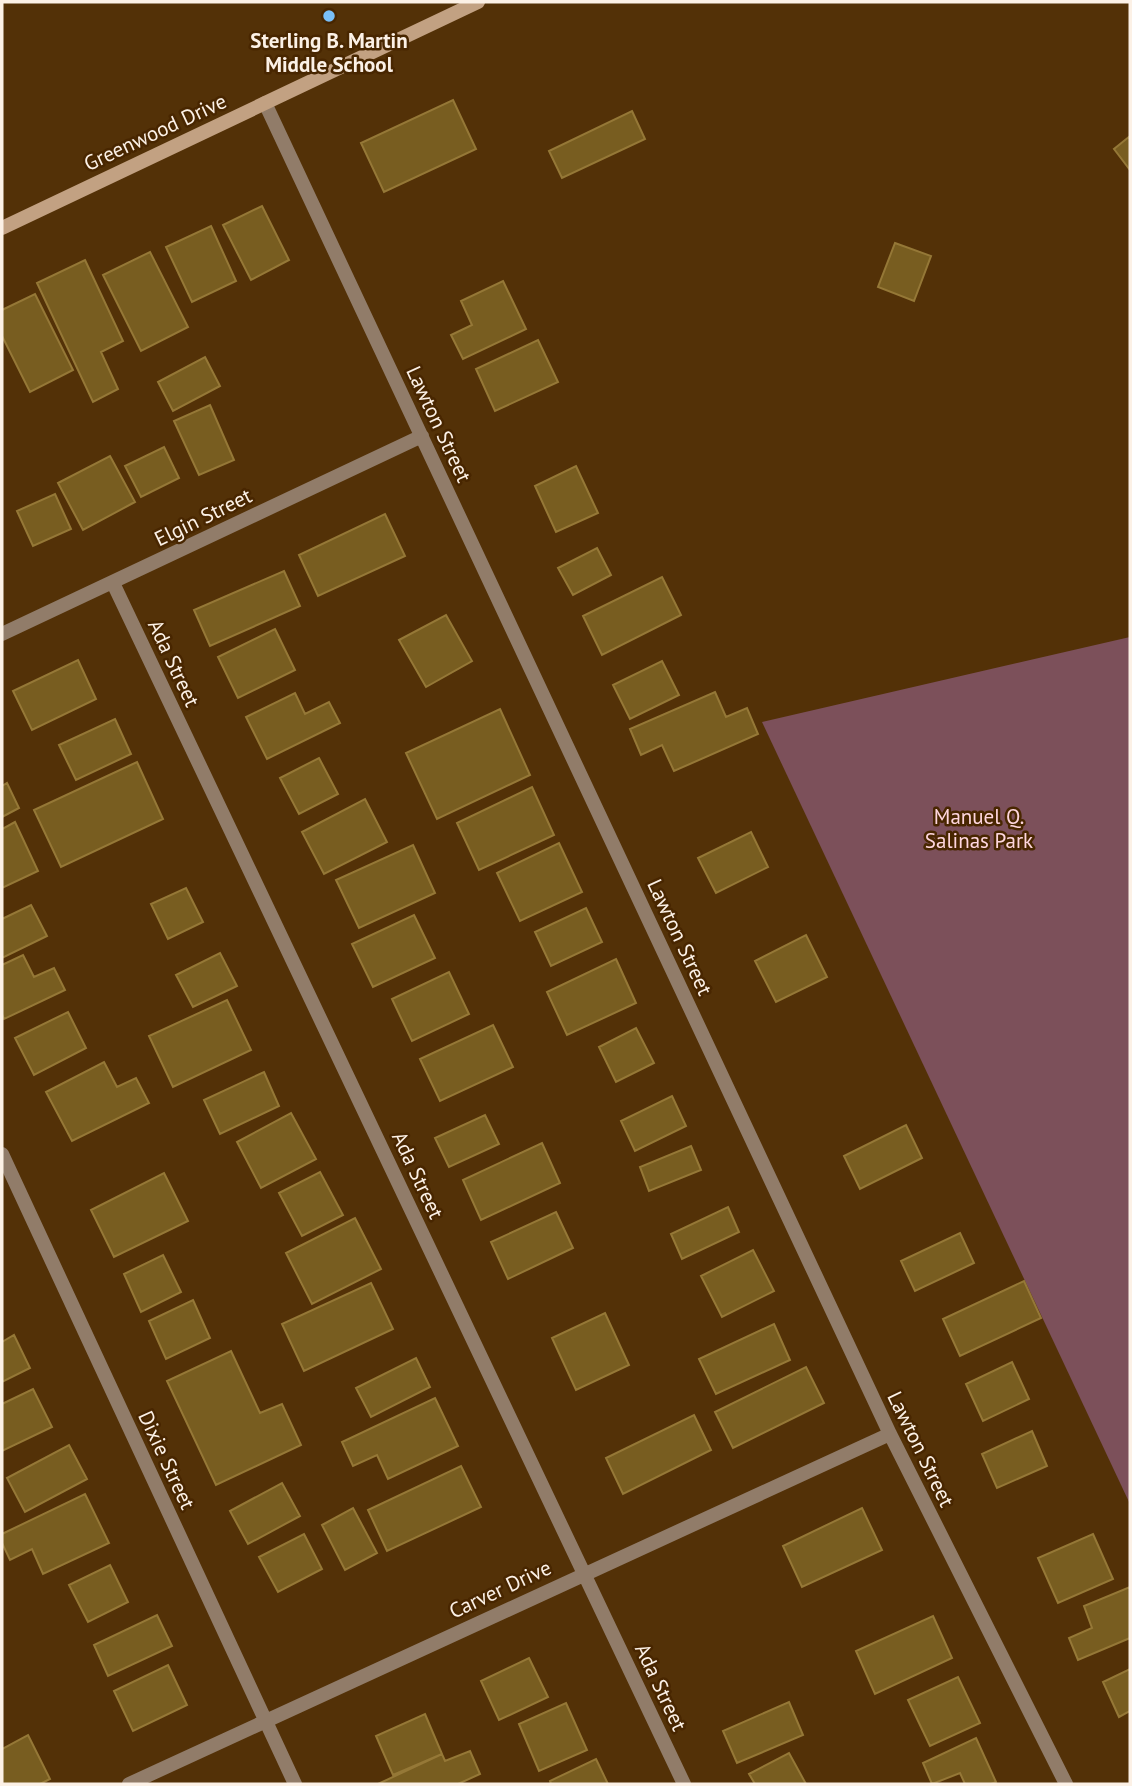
<svg xmlns="http://www.w3.org/2000/svg" width="1132" height="1786" viewBox="0 0 1132 1786" font-family="'PT Sans',sans-serif">
<rect width="100%" height="100%" fill="#533107"/>
<path fill="#7c505a" d="M 1130,637 L 1130,1504 L 762,722 Z"/>
<path fill="#785d20" stroke="#957837" stroke-width="2" d="M 453,100 L 476,149 L 384,192 L 361,143 Z
M 632,111 L 645,139 L 562,178 L 549,151 Z
M 1130,136 L 1130,170 L 1114,149 Z
M 262,206 L 289,260 L 251,280 L 223,225 Z
M 211,226 L 236,281 L 192,302 L 166,247 Z
M 895,243 L 931,256 L 914,301 L 878,287 Z
M 150,252 L 188,327 L 141,351 L 103,275 Z
M 85,260 L 123,341 L 101,352 L 118,389 L 93,402 L 37,283 Z
M 503,281 L 526,329 L 463,359 L 451,335 L 472,325 L 461,301 Z
M 35,294 L 73,370 L 30,392 L 2,336 L 2,310 Z
M 538,340 L 558,382 L 495,411 L 476,369 Z
M 205,357 L 220,386 L 173,411 L 158,382 Z
M 210,405 L 234,460 L 199,475 L 174,421 Z
M 164,447 L 179,478 L 141,497 L 125,466 Z
M 110,456 L 135,502 L 83,530 L 58,483 Z
M 576,466 L 598,513 L 556,532 L 535,486 Z
M 55,494 L 71,529 L 33,546 L 17,511 Z
M 385,514 L 405,556 L 318,596 L 299,555 Z
M 597,548 L 611,575 L 573,595 L 558,568 Z
M 284,571 L 300,606 L 210,646 L 194,610 Z
M 662,577 L 681,615 L 602,655 L 583,616 Z
M 446,615 L 472,661 L 426,687 L 399,640 Z
M 275,629 L 295,670 L 238,698 L 218,657 Z
M 78,660 L 96,699 L 32,730 L 13,691 Z
M 662,661 L 679,695 L 630,719 L 613,685 Z
M 715,692 L 726,717 L 747,708 L 758,734 L 674,771 L 662,745 L 641,755 L 630,729 Z
M 295,693 L 305,714 L 329,702 L 340,723 L 267,759 L 246,717 Z
M 500,709 L 530,775 L 437,819 L 406,753 Z
M 115,719 L 131,754 L 76,780 L 59,745 Z
M 319,758 L 338,794 L 299,814 L 280,778 Z
M 137,762 L 163,819 L 61,867 L 34,810 Z
M 7,783 L 19,808 L 2,817 L 2,786 Z
M 532,787 L 554,835 L 479,870 L 457,823 Z
M 365,799 L 387,842 L 324,874 L 302,832 Z
M 15,822 L 38,871 L 2,888 L 2,829 Z
M 751,832 L 768,867 L 716,893 L 698,858 Z
M 559,843 L 582,892 L 520,921 L 497,873 Z
M 413,845 L 435,893 L 359,928 L 336,880 Z
M 186,888 L 203,922 L 168,939 L 151,904 Z
M 31,905 L 47,936 L 2,958 L 2,919 Z
M 586,908 L 602,942 L 551,966 L 535,932 Z
M 414,915 L 435,958 L 373,987 L 352,944 Z
M 806,935 L 827,977 L 776,1002 L 755,961 Z
M 220,953 L 237,986 L 193,1007 L 176,975 Z
M 23,955 L 34,977 L 54,968 L 65,990 L 4,1019 L 2,1014 L 2,965 Z
M 616,959 L 636,1003 L 567,1035 L 547,992 Z
M 449,972 L 469,1014 L 412,1041 L 392,999 Z
M 227,1000 L 251,1050 L 173,1087 L 149,1036 Z
M 68,1012 L 86,1048 L 34,1075 L 15,1038 Z
M 493,1025 L 513,1067 L 440,1101 L 420,1059 Z
M 636,1028 L 654,1063 L 616,1082 L 599,1047 Z
M 104,1062 L 117,1087 L 136,1078 L 149,1103 L 72,1141 L 46,1092 Z
M 264,1072 L 279,1106 L 220,1134 L 204,1100 Z
M 672,1096 L 686,1126 L 635,1151 L 621,1121 Z
M 291,1113 L 316,1159 L 261,1188 L 237,1142 Z
M 485,1115 L 499,1144 L 449,1167 L 435,1138 Z
M 906,1125 L 922,1158 L 860,1189 L 844,1156 Z
M 542,1143 L 560,1183 L 481,1220 L 463,1180 Z
M 691,1146 L 701,1170 L 649,1191 L 640,1167 Z
M 320,1172 L 343,1215 L 302,1236 L 279,1193 Z
M 164,1173 L 188,1221 L 114,1257 L 91,1210 Z
M 728,1207 L 739,1232 L 682,1259 L 671,1234 Z
M 556,1212 L 573,1248 L 508,1279 L 491,1242 Z
M 355,1218 L 381,1269 L 312,1304 L 286,1253 Z
M 960,1233 L 974,1263 L 915,1291 L 901,1261 Z
M 753,1250 L 774,1291 L 722,1317 L 701,1276 Z
M 163,1255 L 181,1292 L 141,1312 L 124,1274 Z
M 1024,1281 L 1041,1318 L 960,1356 L 943,1319 Z
M 371,1283 L 393,1329 L 304,1371 L 282,1324 Z
M 193,1300 L 210,1338 L 166,1359 L 149,1321 Z
M 605,1313 L 629,1365 L 576,1390 L 552,1338 Z
M 774,1324 L 790,1360 L 716,1394 L 699,1359 Z
M 14,1335 L 30,1368 L 2,1382 L 2,1342 Z
M 231,1351 L 260,1413 L 282,1404 L 301,1445 L 216,1485 L 167,1381 Z
M 416,1358 L 430,1387 L 371,1417 L 356,1388 Z
M 1012,1362 L 1029,1399 L 983,1421 L 966,1384 Z
M 806,1367 L 824,1403 L 733,1448 L 715,1412 Z
M 33,1389 L 52,1427 L 2,1451 L 2,1404 Z
M 435,1398 L 458,1446 L 388,1479 L 377,1455 L 353,1466 L 342,1442 Z
M 694,1415 L 711,1450 L 623,1494 L 606,1458 Z
M 1032,1431 L 1047,1466 L 997,1488 L 982,1454 Z
M 69,1445 L 87,1479 L 25,1512 L 7,1478 Z
M 461,1466 L 481,1507 L 387,1551 L 368,1510 Z
M 282,1483 L 300,1516 L 248,1544 L 230,1511 Z
M 85,1494 L 109,1543 L 43,1574 L 32,1549 L 10,1560 L 2,1543 L 2,1534 Z
M 353,1508 L 377,1553 L 345,1570 L 322,1525 Z
M 862,1508 L 882,1550 L 802,1587 L 783,1546 Z
M 304,1534 L 322,1569 L 278,1592 L 259,1557 Z
M 1093,1534 L 1113,1579 L 1058,1603 L 1038,1558 Z
M 110,1565 L 128,1602 L 88,1622 L 69,1585 Z
M 1130,1587 L 1130,1638 L 1078,1660 L 1069,1638 L 1092,1628 L 1084,1606 Z
M 157,1615 L 172,1646 L 108,1676 L 94,1645 Z
M 933,1616 L 952,1658 L 875,1694 L 856,1651 Z
M 529,1658 L 548,1697 L 499,1720 L 481,1681 Z
M 168,1665 L 187,1705 L 133,1731 L 114,1691 Z
M 1130,1669 L 1130,1711 L 1119,1717 L 1103,1682 Z
M 958,1677 L 980,1723 L 930,1746 L 908,1700 Z
M 789,1702 L 803,1735 L 737,1763 L 723,1731 Z
M 566,1703 L 587,1750 L 539,1771 L 519,1724 Z
M 425,1714 L 442,1754 L 393,1775 L 376,1736 Z
M 28,1735 L 50,1779 L 40,1784 L 2,1784 L 2,1749 Z
M 976,1738 L 996,1782 L 991,1784 L 965,1784 L 960,1773 L 932,1784 L 923,1763 Z
M 470,1751 L 480,1774 L 458,1784 L 378,1784 L 442,1754 L 445,1761 Z
M 789,1753 L 806,1784 L 755,1784 L 749,1774 Z
M 596,1759 L 608,1784 L 551,1784 L 550,1781 Z"/>
<g fill="none" stroke-linecap="round" stroke-linejoin="round">
<path stroke="#917c69" stroke-width="14" d="M 265,103 L 890,1434 L 1066,1784
M 113,583 L 684,1784
M 2,634 L 422,436
M 2,1154 L 295,1784
M 129,1784 L 890,1434"/>
<path stroke="#c2a182" stroke-width="14" d="M 2,228 L 478,2"/>
</g>
<circle fill="#79bff8" stroke="#482600" stroke-width="2.5" cx="329" cy="16" r="7"/>
<g text-anchor="middle" dominant-baseline="central" stroke-width="5" stroke-linejoin="round" paint-order="stroke">
<g font-size="21" font-weight="bold" fill="#fcf1e6" stroke="#482600">
<text x="329" y="40">Sterling B. Martin<tspan x="329" dy="24">Middle School</tspan></text>
</g>
<g font-size="21" fill="#fcf1e6" stroke="#482600">
<text transform="translate(155 132) rotate(-25)">Greenwood Drive</text>
<text transform="translate(439 424) rotate(65)">Lawton Street</text>
<text transform="translate(203 517) rotate(-26)">Elgin Street</text>
<text transform="translate(174 663) rotate(65)">Ada Street</text>
<text transform="translate(680 937) rotate(65)">Lawton Street</text>
<text transform="translate(418 1175) rotate(65)">Ada Street</text>
<text transform="translate(921 1449) rotate(64)">Lawton Street</text>
<text transform="translate(167 1460) rotate(65)">Dixie Street</text>
<text transform="translate(500 1589) rotate(-25)">Carver Drive</text>
<text transform="translate(661 1687) rotate(65)">Ada Street</text>
</g>
<g font-size="21" fill="#fed6de" stroke="#482600">
<text x="979" y="816">Manuel Q.<tspan x="979" dy="24">Salinas Park</tspan></text>
</g>
</g>
<rect width="1132" height="1786" fill="none" stroke="#fcf1e6" stroke-width="7"/>
</svg>
